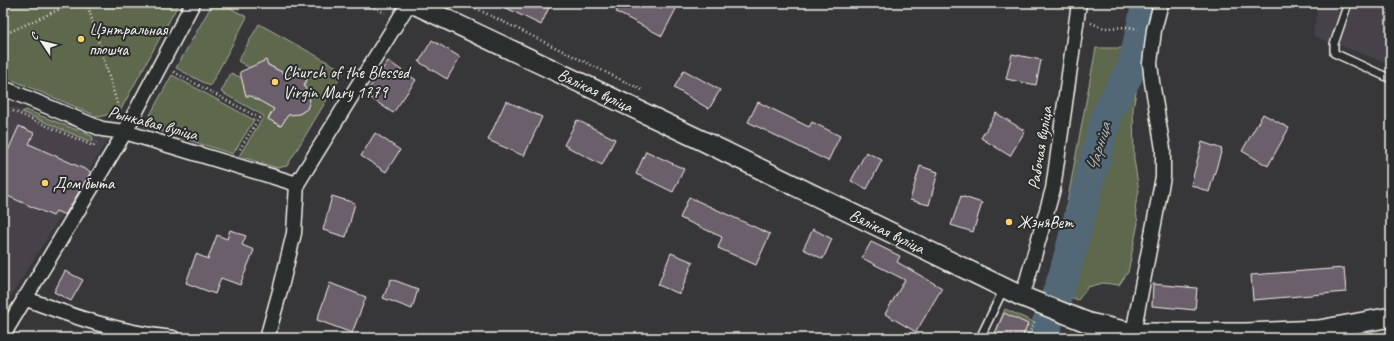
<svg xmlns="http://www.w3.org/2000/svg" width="1394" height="341" viewBox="0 0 1394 341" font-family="Caveat,sans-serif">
<rect width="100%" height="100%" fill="#37373a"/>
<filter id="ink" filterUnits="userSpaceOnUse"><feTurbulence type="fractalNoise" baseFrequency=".025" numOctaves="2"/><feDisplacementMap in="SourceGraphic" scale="8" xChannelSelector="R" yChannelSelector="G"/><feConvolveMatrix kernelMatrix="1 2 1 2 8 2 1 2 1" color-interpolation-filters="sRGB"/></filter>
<g filter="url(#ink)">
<path fill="#474349" d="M 1318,3 L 1391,3 L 1391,64 L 1313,36 Z
M 3,105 L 110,136 L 3,309 Z"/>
<path fill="#5d674e" stroke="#a8ac9b" d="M 3,3 L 179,3 L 120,111 L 99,117 L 3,76 Z
M 213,3 L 221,3 L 247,17 L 210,86 L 176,68 Z
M 259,24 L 344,71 L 287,166 L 277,168 L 239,156 L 264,116 L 221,92 L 231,73 L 242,78 L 246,95 L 247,96 L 250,95 L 274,109 L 268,119 L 281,126 L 289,113 L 299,114 C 311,109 313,96 303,88 L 310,74 L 297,67 L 291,77 L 267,64 L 265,61 L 263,62 L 262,67 L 248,67 L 238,61 Z
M 1096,48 L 1144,48 L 1133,109 L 1134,159 L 1139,191 L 1135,207 L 1138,223 L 1128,272 L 1119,285 L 1103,283 L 1088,287 L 1078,300 L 1046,287 L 1065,214 Z
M 172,75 L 254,120 L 233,154 L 144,126 Z
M 26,110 L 92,136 L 93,139 L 91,142 L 22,112 Z
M 1005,309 L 1066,337 L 993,338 Z"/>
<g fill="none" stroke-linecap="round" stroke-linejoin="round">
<path stroke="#526876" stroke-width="31" d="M 1057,295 L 1065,272 L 1107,113 L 1134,63 L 1147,3
M 1042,338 L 1047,324"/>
</g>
<path fill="#6c5e6c" stroke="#f4f1e8" d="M 496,3 L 551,3 L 541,25 Z
M 621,3 L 679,3 L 662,36 L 616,12 Z
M 432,40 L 460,57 L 447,79 L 419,62 Z
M 1012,54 L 1041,60 L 1036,85 L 1006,79 Z
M 266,60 L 268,65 L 291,77 L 297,67 L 310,74 L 304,85 L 310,100 L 307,109 L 299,114 L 288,115 L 281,126 L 268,119 L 274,109 L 251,96 L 246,96 L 240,72 Z
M 388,61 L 416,80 L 393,113 L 365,94 Z
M 684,70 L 720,90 L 709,109 L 674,88 Z
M 506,101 L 542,117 L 524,156 L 488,140 Z
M 758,102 L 809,127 L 812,122 L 840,136 L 828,161 L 748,122 Z
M 996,113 L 1025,131 L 1010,156 L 981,138 Z
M 1263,114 L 1289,128 L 1268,166 L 1242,151 Z
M 577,120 L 615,139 L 602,165 L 564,145 Z
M 19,126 L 34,133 L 29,144 L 91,172 L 65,215 L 56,211 L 53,216 L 3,194 L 3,162 Z
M 375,133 L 400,150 L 386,172 L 361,156 Z
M 1202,142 L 1222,149 L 1209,192 L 1191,185 Z
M 646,151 L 684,169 L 673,192 L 636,174 Z
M 866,152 L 882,160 L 867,189 L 851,181 Z
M 920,166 L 938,172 L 929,205 L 910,200 Z
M 332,196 L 355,203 L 346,237 L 323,230 Z
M 961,196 L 982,203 L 973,232 L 951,225 Z
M 689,197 L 770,234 L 756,265 L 718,248 L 722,237 L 680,218 Z
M 813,229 L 832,239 L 823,259 L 803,249 Z
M 230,230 L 246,236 L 242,245 L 254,250 L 240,285 L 221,278 L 215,294 L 186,283 L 196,254 L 208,259 L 217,235 L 227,239 Z
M 871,242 L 900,256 L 897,262 L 942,288 L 916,332 L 885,314 L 905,280 L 862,258 Z
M 671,253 L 693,262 L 680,294 L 658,285 Z
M 1344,268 L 1346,292 L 1253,300 L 1251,275 Z
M 65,271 L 83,280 L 71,301 L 54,292 Z
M 391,279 L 418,289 L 412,309 L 383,298 Z
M 330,283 L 366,297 L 352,333 L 317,320 Z
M 1153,284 L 1197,288 L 1195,310 L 1152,306 Z
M 1004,313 L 1028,324 L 1022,338 L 993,338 Z"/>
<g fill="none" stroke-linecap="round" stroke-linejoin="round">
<g stroke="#f4f1e8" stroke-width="10">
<path id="service" d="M 1348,3 L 1334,44 L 1334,53 L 1391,79
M 980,338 L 1004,288"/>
</g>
<g stroke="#f4f1e8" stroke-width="17">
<path id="minor" d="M 3,88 L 102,129 L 125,132 L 297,184
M 1021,296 L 1026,284 L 1053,189 L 1079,3
M 24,298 C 74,317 120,333 173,338
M 1133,333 L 1163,177 L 1163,149 L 1152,82 L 1150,63 L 1154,30 L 1161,3
M 3,335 L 125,132 L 193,3
M 267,338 L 281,287 L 294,233 L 297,184 L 409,3"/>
</g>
<g stroke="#f4f1e8" stroke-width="22">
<g id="secondary">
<path id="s1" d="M 412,3 L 703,141 L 1021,296 L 1089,323 L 1133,333 L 1246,333 L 1319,330 L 1391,317"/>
</g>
</g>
<path stroke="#f4f1e8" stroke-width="2.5" stroke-dasharray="1 3" stroke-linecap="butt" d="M 87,3 L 119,110
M 363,3 L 385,13
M 465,3 L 642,90
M 1091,23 L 1104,28 L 1129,27 L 1138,29
M 3,35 L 73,3
M 174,72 L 259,118 L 240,149
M 13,111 L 93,146 L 96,142
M 1028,338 L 1035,320"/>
<use href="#service" stroke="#2a2d2e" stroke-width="7"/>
<use href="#minor" stroke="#2a2d2e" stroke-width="14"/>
<use href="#secondary" stroke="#2a2d2e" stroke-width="19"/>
</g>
</g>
<g fill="#ffd166" stroke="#2a2d2e" stroke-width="1.5">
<circle cx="81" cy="39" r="4"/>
<circle cx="275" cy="82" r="4"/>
<circle cx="45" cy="183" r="4"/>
<circle cx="1009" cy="222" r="4"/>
</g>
<g text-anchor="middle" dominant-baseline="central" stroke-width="4" stroke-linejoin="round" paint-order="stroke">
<g font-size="17" fill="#f4f1e8" stroke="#2a2d2e" text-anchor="start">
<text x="89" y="29">Цэнтральная<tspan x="89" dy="20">плошча</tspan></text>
<text x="283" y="72">Church of the Blessed<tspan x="283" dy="20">Virgin Mary 1779</tspan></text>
<text x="53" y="183">Дом быта</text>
<text x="1017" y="222">ЖэняВет</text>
</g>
<g font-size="17" fill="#f4f1e8" stroke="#2a2d2e">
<text stroke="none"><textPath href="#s1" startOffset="203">Вялікая вуліца</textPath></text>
<text transform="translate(153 123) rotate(15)">Рынкавая вуліца</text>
<text transform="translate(1040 148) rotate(-81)">Рабочая вуліца</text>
<text stroke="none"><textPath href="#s1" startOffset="527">Вялікая вуліца</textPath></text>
</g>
<g font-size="18" font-style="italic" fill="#abb3b5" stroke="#2a2d2e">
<text transform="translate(1098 147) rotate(-74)">Чарніца</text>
</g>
</g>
<rect width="1394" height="341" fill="none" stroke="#2a2d2e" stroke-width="16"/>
<rect x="8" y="8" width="1378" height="325" fill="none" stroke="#f4f1e8" stroke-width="1.5" filter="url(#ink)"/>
<g transform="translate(42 42) rotate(305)" stroke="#2a2d2e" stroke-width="3" paint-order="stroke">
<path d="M0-3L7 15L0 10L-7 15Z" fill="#f4f1e8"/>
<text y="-6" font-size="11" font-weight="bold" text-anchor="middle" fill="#f4f1e8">С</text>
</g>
</svg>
